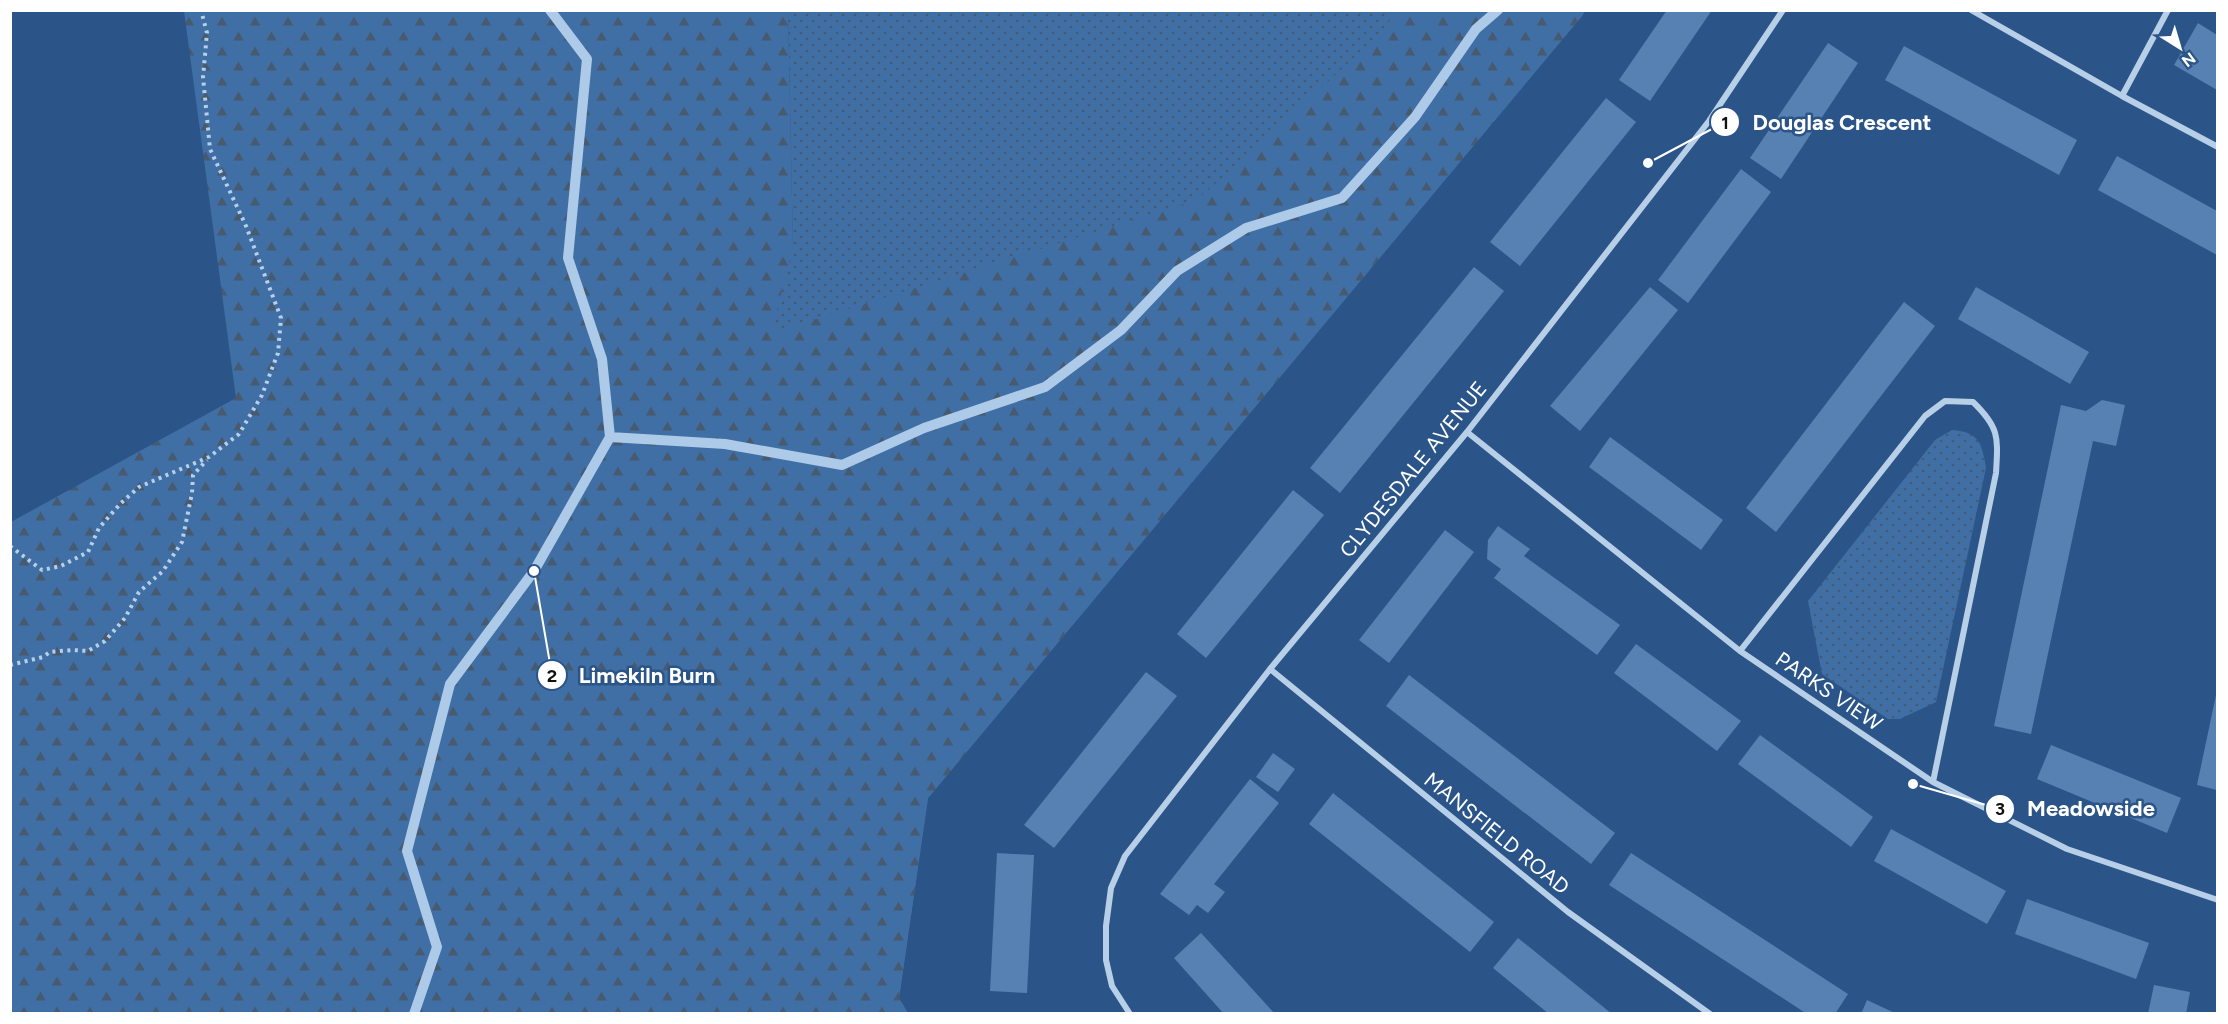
<svg xmlns="http://www.w3.org/2000/svg" width="2228" height="1024" viewBox="0 0 2228 1024" font-family="Figtree,sans-serif">
<defs>
<pattern id="grass-dots" width="8" height="8" patternUnits="userSpaceOnUse" patternTransform="scale(1.5)"><rect width="8" height="8" fill="#406fa5"/><path d="M2 2h.1M6 6h.1" fill="none" stroke="#475a70" stroke-width="1.8" stroke-linecap="round"/></pattern>
<pattern id="forest-firs" width="22" height="20" patternUnits="userSpaceOnUse" patternTransform="scale(1.5)"><rect width="22" height="20" fill="#406fa5"/><path d="M5 1l3.5 6h-7zM16 11l3.5 6h-7z" fill="#475a70"/></pattern>
</defs>
<rect width="100%" height="100%" fill="#2b5589"/>
<path fill="url(#grass-dots)" d="M 788,11 L 1585,11 L 1582,16 L 928,798 L 899,998 L 11,1014 L 793,247 Z
M 1952,430 C 1979,432 1982,443 1986,468 L 1936,702 L 1900,719 L 1888,719 L 1822,674 L 1808,601 L 1935,440 Z"/>
<path fill="url(#forest-firs)" d="M 184,11 L 788,11 L 793,247 L 771,333 L 1197,200 L 1385,30 L 1394,11 L 1585,11 L 1582,16 L 928,798 L 899,998 L 908,1013 L 11,1013 L 11,522 L 236,398 Z"/>
<g fill="none" stroke-linecap="round" stroke-linejoin="round">
<path stroke="#adcae8" stroke-width="10" d="M 610,437 L 725,444 L 842,465 L 924,428 L 1045,387 L 1121,330 L 1177,271 L 1246,228 L 1342,198 L 1415,117 L 1476,29 L 1498,10
M 414,1014 L 437,947 L 407,851 L 450,684 L 534,571 L 610,437 L 602,359 L 568,258 L 587,59 L 550,10"/>
</g>
<path fill="#5781b2" d="M 1667,10 L 1712,10 L 1650,101 L 1619,80 Z
M 2198,23 L 2217,35 L 2217,90 L 2174,65 Z
M 1828,43 L 1858,63 L 1781,179 L 1750,158 Z
M 1904,46 L 2077,140 L 2059,175 L 1885,80 Z
M 1606,98 L 1636,122 L 1520,266 L 1490,242 Z
M 2117,156 L 2217,211 L 2217,255 L 2098,190 Z
M 1741,169 L 1771,192 L 1688,303 L 1658,280 Z
M 1474,267 L 1504,291 L 1340,493 L 1310,468 Z
M 1650,287 L 1678,310 L 1580,431 L 1550,406 Z
M 1976,287 L 2089,352 L 2070,384 L 1958,319 Z
M 1904,302 L 1935,326 L 1776,532 L 1746,508 Z
M 2102,400 L 2125,405 L 2116,446 L 2093,441 L 2031,734 L 1994,726 L 2061,405 L 2086,411 Z
M 1610,437 L 1723,520 L 1701,550 L 1589,467 Z
M 1293,490 L 1324,515 L 1206,658 L 1177,634 Z
M 1498,526 L 1530,549 L 1524,556 L 1620,625 L 1597,655 L 1494,578 L 1501,569 L 1487,559 L 1488,540 Z
M 1445,530 L 1474,552 L 1389,663 L 1359,640 Z
M 1636,644 L 1741,721 L 1717,751 L 1614,673 Z
M 1146,672 L 1177,696 L 1054,848 L 1024,825 Z
M 1409,675 L 1615,833 L 1591,864 L 1386,706 Z
M 2216,695 L 2217,695 L 2217,790 L 2197,785 Z
M 1760,735 L 1873,817 L 1851,847 L 1738,764 Z
M 2051,745 L 2181,798 L 2167,833 L 2037,779 Z
M 1273,753 L 1295,769 L 1278,792 L 1256,777 Z
M 1250,779 L 1279,803 L 1214,884 L 1225,892 L 1208,913 L 1197,905 L 1189,915 L 1160,894 Z
M 1333,793 L 1494,922 L 1470,952 L 1309,824 Z
M 1891,829 L 2006,891 L 1987,924 L 1874,861 Z
M 997,853 L 1034,855 L 1027,993 L 990,991 Z
M 1631,853 L 1848,994 L 1835,1014 L 1807,1014 L 1609,885 Z
M 2027,899 L 2149,943 L 2136,979 L 2015,934 Z
M 1201,933 L 1245,981 L 1275,1014 L 1224,1014 L 1174,958 Z
M 1518,938 L 1596,1001 L 1612,1014 L 1549,1014 L 1493,968 Z
M 2154,985 L 2190,992 L 2186,1014 L 2148,1014 Z
M 1867,1000 L 1897,1014 L 1861,1014 Z"/>
<g fill="none" stroke-linecap="round" stroke-linejoin="round">
<path stroke="#b8cfe8" stroke-width="4" stroke-dasharray="3 4.5" stroke-linecap="butt" d="M 10,546 L 42,570 L 61,566 L 88,552 L 99,528 L 121,503 L 139,487 L 209,457 L 239,434 L 262,395 L 278,353 L 281,318 L 246,226 L 210,149 L 203,77 L 207,33 L 201,10
M 10,665 L 43,657 L 50,652 L 72,650 L 88,651 L 105,641 L 125,618 L 139,592 L 163,571 L 182,542 L 192,493 L 193,475 L 207,460"/>
<path stroke="#b8cfe8" stroke-width="6" d="M 1971,10 L 2122,96 L 2218,147
M 2122,96 L 2168,10
M 1467,432 L 1740,651 L 1933,782 L 2067,849 L 2218,900
M 1740,651 L 1925,416 L 1945,401 L 1973,402 C 2000,428 1998,438 1996,473 L 1933,782
M 1270,669 L 1568,912 L 1710,1014
M 1130,1014 L 1112,986 L 1106,960 L 1106,926 L 1111,888 L 1125,856 L 1270,669 L 1467,432 L 1709,121 L 1783,10"/>
</g>
<g text-anchor="middle" dominant-baseline="central" stroke-width="5" stroke-linejoin="round" paint-order="stroke">
<g font-size="21" fill="#fff" stroke="#2b5589">
<text transform="translate(1413 469) rotate(-51)">CLYDESDALE AVENUE</text>
<text transform="translate(1829 691) rotate(34)">PARKS VIEW</text>
<text transform="translate(1497 833) rotate(39)">MANSFIELD ROAD</text>
</g>
</g>
<path fill="none" stroke="#fff" stroke-width="2" d="M1648 163L1725 122M534 571L552 675M1913 784L2000 809"/>
<g fill="#fff" stroke="#2b5589" stroke-width="2">
<circle cx="1648" cy="163" r="6"/>
<circle cx="534" cy="571" r="6"/>
<circle cx="1913" cy="784" r="6"/>
<circle cx="1725" cy="122" r="15"/>
<circle cx="552" cy="675" r="15"/>
<circle cx="2000" cy="809" r="15"/>
</g>
<g font-size="18" text-anchor="middle" font-weight="bold" fill="#111">
<text x="1725" y="129">1</text>
<text x="552" y="682">2</text>
<text x="2000" y="815">3</text>
</g>
<g font-size="22" text-anchor="middle" font-weight="bold" fill="#fff" stroke="#2b5589" stroke-width="5" stroke-linejoin="round" paint-order="stroke">
<text x="1842" y="130">Douglas Crescent</text>
<text x="647" y="683">Limekiln Burn</text>
<text x="2091" y="816">Meadowside</text>
</g>
<rect width="2228" height="1024" fill="none" stroke="#ffffff" stroke-width="24"/>
<g transform="translate(2180 48) rotate(143)" stroke="#2b5589" stroke-width="4.5" paint-order="stroke">
<path d="M0-4.5L10 22L0 15L-10 22Z" fill="#ffffff"/>
<text y="-9" font-size="16" font-weight="bold" text-anchor="middle" fill="#ffffff">N</text>
</g>
</svg>
